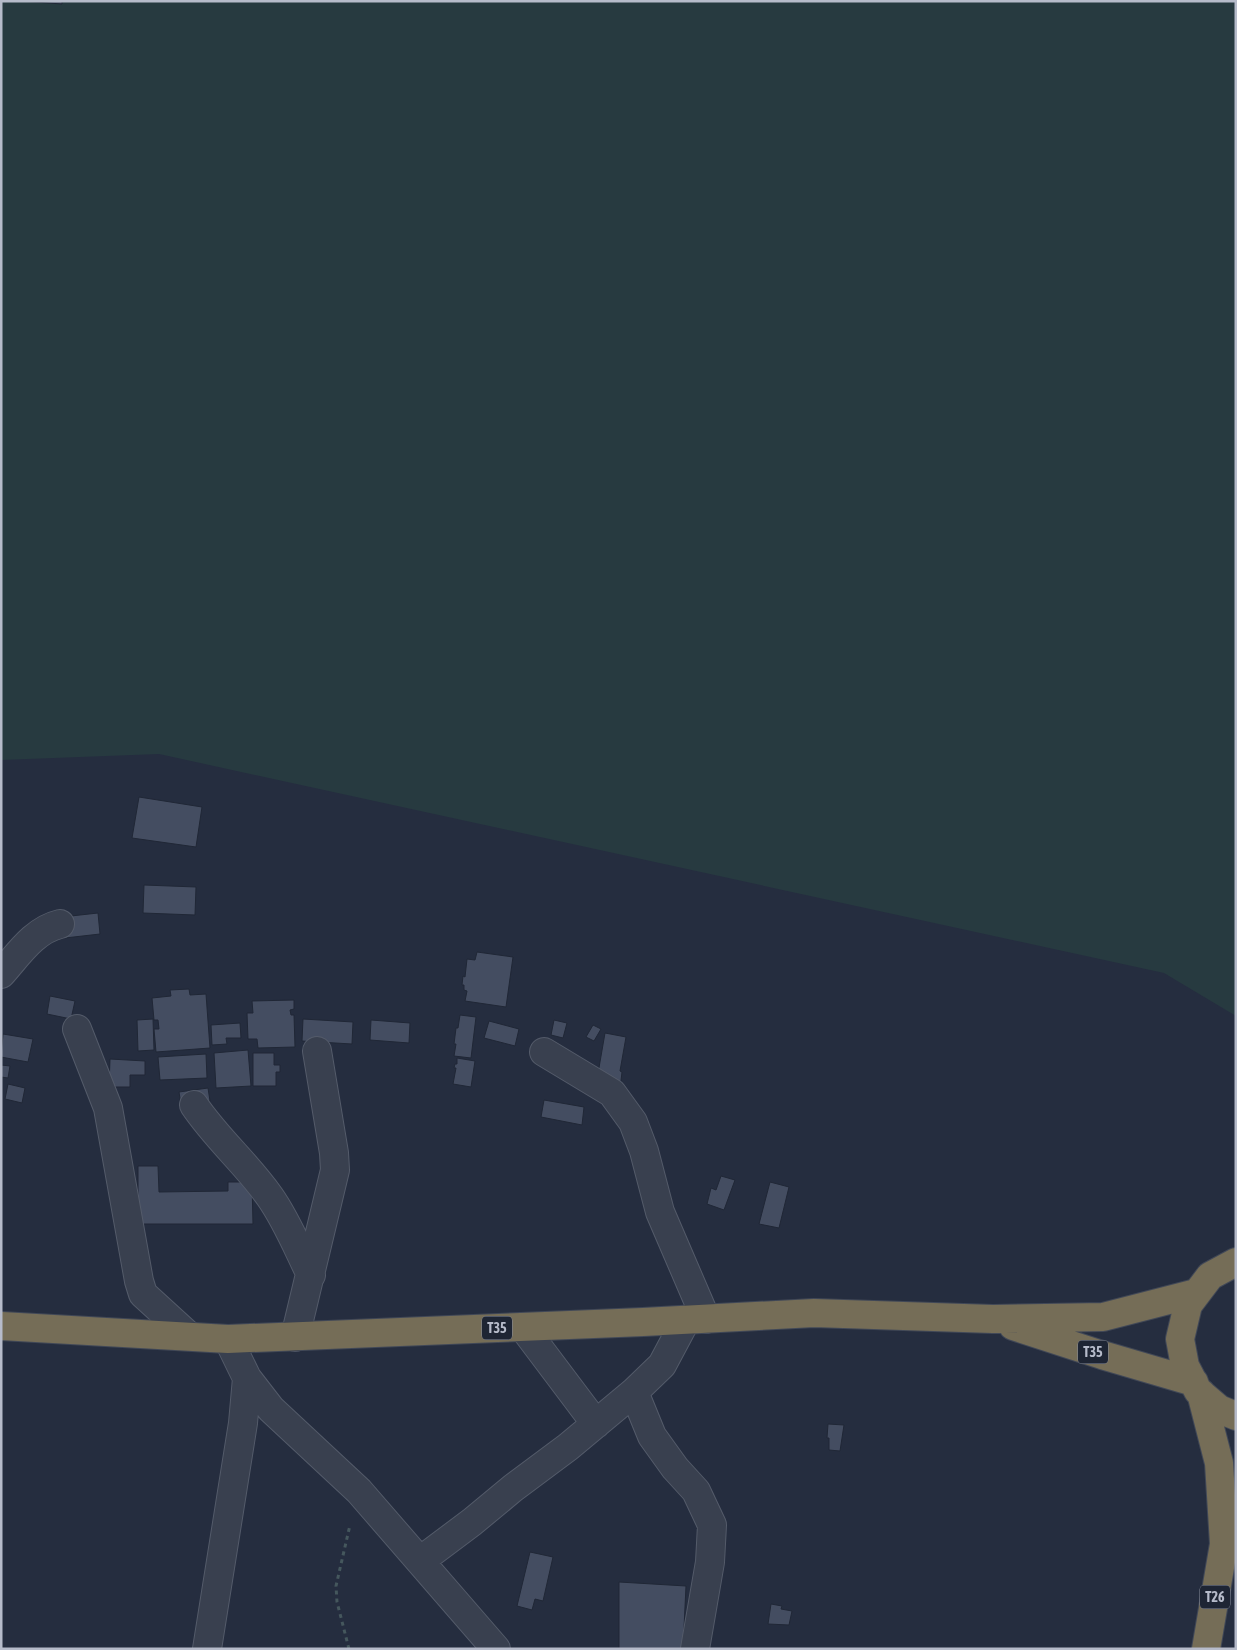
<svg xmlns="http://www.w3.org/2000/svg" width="1237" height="1650" viewBox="0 0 1237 1650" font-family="'Asap Condensed',sans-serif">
<rect width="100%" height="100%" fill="#252d3f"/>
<path fill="#273a40" d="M 1,1 L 1236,1 L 1236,1016 L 1164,973 L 159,754 L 1,760 Z"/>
<path fill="#444d61" stroke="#202736" d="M 21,1 L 62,1 L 62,4 Z
M 139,797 L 202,807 L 196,847 L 132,838 Z
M 144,885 L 196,887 L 195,915 L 143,913 Z
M 98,913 L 100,934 L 65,938 L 62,917 Z
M 477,952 L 513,957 L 506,1007 L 465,1001 L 467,991 L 464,990 L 464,985 L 462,985 L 463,976 L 465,977 L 467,959 L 475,960 Z
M 189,989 L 190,995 L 206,994 L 210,1048 L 156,1052 L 154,1029 L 159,1029 L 158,1020 L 154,1020 L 152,998 L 171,996 L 170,990 Z
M 50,996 L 75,1001 L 71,1019 L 47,1014 Z
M 294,1000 L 294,1009 L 290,1010 L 291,1015 L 294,1015 L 295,1047 L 258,1048 L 257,1039 L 248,1039 L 247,1013 L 253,1013 L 252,1001 Z
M 460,1015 L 476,1017 L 471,1058 L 454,1056 L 456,1044 L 454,1044 L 456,1028 L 458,1028 Z
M 153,1019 L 154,1050 L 138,1051 L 137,1020 Z
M 303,1019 L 353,1022 L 352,1044 L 302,1041 Z
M 371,1020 L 410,1023 L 409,1043 L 370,1040 Z
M 554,1020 L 567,1023 L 563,1038 L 551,1035 Z
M 489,1021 L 519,1029 L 515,1046 L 484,1038 Z
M 240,1023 L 241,1038 L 226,1038 L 227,1044 L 212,1045 L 211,1025 Z
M 593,1025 L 601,1029 L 594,1041 L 586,1037 Z
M 605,1033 L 626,1037 L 620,1071 L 622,1072 L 620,1089 L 596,1085 Z
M 3,1034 L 33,1039 L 28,1062 L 1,1057 Z
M 248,1050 L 251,1086 L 216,1088 L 214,1053 Z
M 253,1053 L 274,1053 L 274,1065 L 280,1065 L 280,1072 L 276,1072 L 276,1086 L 253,1086 Z
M 206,1054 L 207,1078 L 160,1080 L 158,1057 Z
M 457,1058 L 475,1061 L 471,1087 L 453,1084 L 456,1068 L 454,1068 L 455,1064 L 457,1064 Z
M 110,1059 L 145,1061 L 145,1075 L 130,1075 L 130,1087 L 109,1087 Z
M 1,1065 L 10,1066 L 8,1078 L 1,1077 Z
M 8,1084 L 25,1088 L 22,1103 L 5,1099 Z
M 208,1088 L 210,1101 L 181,1105 L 179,1092 Z
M 544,1100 L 584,1107 L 582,1125 L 541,1117 Z
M 138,1166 L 158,1166 L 159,1192 L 228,1191 L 228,1182 L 252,1182 L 253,1224 L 138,1224 Z
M 721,1176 L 735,1180 L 724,1210 L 707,1204 L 711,1188 L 716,1190 Z
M 770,1182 L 789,1187 L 779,1228 L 759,1224 Z
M 828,1424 L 844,1425 L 840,1451 L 829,1450 L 829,1438 L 827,1438 Z
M 530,1552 L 553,1557 L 543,1601 L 535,1599 L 532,1610 L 517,1606 Z
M 619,1582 L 686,1586 L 683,1649 L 619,1649 Z
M 771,1604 L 782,1606 L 781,1609 L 792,1611 L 789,1625 L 768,1624 Z"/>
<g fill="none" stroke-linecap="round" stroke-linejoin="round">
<g stroke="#545b6a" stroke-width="30">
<path id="street" d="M 1,974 C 18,955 34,930 60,924
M 77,1029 L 108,1108 L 139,1281 L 143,1294 L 189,1336
M 544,1052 L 612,1093 L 633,1122 L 644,1151 L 660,1212 L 706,1319
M 194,1105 C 216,1138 247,1164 270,1197 C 287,1221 298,1249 311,1275
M 523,1327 L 596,1424
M 295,1337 L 335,1170 L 334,1153 L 317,1051
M 228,1339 L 247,1378 L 271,1409 L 359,1491 L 496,1649
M 634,1392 L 652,1436 L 675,1468 L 696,1491 L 712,1525 L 710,1562 L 695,1649
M 420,1561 L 472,1522 L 513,1488 L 568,1447 L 634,1392 L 662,1365 L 686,1320
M 207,1649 L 243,1423 L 247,1378"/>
</g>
<g stroke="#414857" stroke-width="30">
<path id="highway" d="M 1236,1262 L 1210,1276 L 1188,1305 L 1180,1339 L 1185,1366 L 1198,1391 L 1219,1409 L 1236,1416
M 1,1326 L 228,1339 L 643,1322 L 814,1313 L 993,1319 L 1103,1317 L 1196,1293
M 1013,1326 L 1102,1355 L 1194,1382
M 1201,1393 L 1219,1463 L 1224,1544 L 1206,1649"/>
</g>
<path stroke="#45575d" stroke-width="3" stroke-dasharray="4 4" stroke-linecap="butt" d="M 349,1649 L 337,1602 L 336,1586 L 350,1525"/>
<use href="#street" stroke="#39404f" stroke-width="28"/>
<use href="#highway" stroke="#756d57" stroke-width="28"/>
</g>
<g text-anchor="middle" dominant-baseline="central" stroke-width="5" stroke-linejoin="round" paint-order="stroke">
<g fill="#1e2534" stroke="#888e9d" stroke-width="1">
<rect x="482" y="1316.5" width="30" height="23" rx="4"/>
<rect x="1078" y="1340.5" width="30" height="23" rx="4"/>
<rect x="1200" y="1585.5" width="30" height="23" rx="4"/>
</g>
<g font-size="14" font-weight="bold" fill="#b6bbca">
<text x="497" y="1328">T35</text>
<text x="1093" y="1352">T35</text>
<text x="1215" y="1597">T26</text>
</g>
</g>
<rect width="1237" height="1650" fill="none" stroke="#b6bbca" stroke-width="5"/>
</svg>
